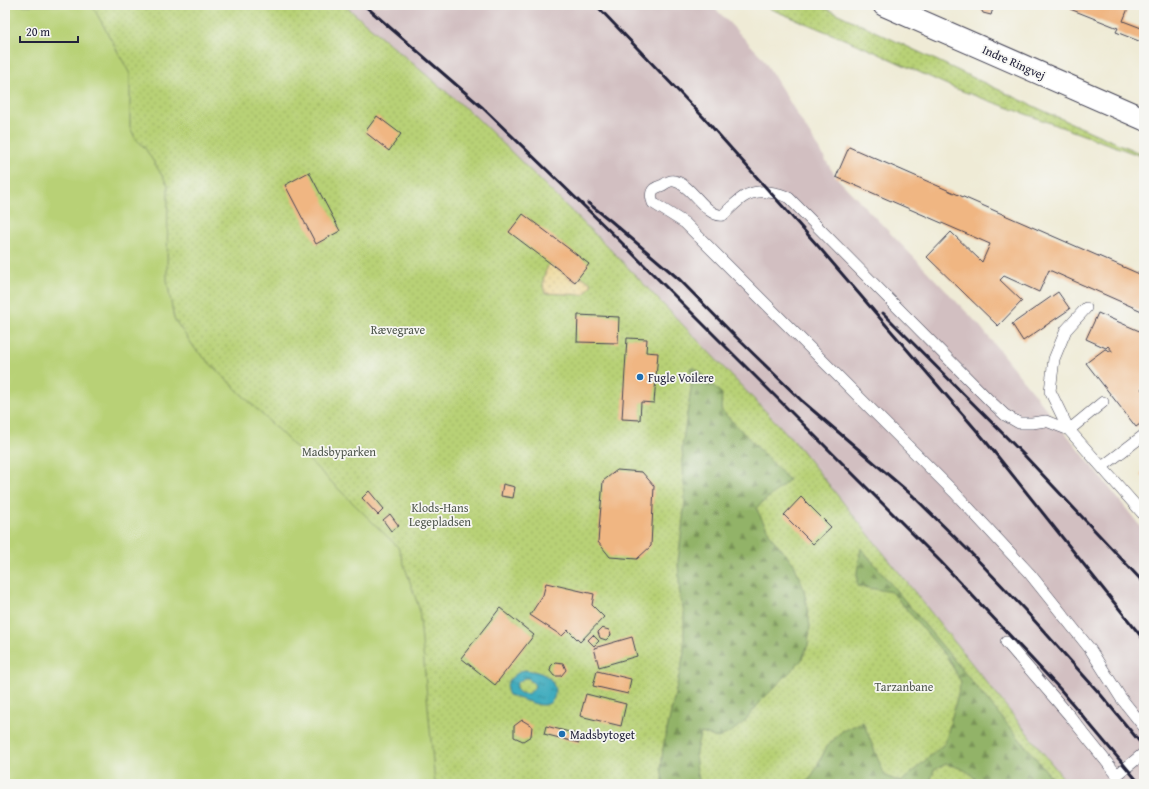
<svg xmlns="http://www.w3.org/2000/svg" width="1149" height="789" viewBox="0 0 1149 789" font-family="'Gentium Book Plus',serif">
<defs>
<pattern id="grass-dots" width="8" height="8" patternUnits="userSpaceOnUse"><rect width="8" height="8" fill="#b8d176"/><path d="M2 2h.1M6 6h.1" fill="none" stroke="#9eb367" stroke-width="1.8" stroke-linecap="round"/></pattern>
<pattern id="forest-firs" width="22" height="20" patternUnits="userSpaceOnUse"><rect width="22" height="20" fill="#92b367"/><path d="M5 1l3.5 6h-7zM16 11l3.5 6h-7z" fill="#779156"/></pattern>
<pattern id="sand-dots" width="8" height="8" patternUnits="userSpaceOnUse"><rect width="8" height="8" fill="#eeda9e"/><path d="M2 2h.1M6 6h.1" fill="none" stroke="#ccbb89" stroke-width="1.8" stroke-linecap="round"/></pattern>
<pattern id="water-ripples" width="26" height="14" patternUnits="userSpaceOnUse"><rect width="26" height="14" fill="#3facbe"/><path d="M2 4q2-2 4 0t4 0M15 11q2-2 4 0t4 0" fill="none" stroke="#348c9c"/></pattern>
</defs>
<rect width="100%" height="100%" fill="#f6f6f2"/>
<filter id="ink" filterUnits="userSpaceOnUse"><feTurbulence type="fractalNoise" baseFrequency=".025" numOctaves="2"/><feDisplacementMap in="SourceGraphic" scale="8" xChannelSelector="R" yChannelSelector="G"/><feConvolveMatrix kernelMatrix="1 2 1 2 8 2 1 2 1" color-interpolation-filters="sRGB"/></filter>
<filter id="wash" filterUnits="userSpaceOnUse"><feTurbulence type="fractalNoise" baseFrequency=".012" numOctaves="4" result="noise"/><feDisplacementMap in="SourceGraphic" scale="16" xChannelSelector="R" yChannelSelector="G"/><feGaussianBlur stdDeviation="0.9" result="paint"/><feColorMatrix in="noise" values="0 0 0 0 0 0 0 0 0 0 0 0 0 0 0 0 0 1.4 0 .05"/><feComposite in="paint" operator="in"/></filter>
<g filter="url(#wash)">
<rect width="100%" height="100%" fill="#efebd6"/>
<path fill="#d2bfc1" d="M 344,5 L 712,5 L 762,57 L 836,177 L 979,325 L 1144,531 L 1144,784 L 1068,784 L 794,441 L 614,253 L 477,118 Z"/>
<path fill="url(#grass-dots)" stroke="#6d7a58" d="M 5,5 L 344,5 L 477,118 L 614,253 L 794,441 L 1068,784 L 5,784 Z
M 761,5 L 819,5 L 1046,112 L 1144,155 L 1144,157 L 954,88 L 866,48 Z"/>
<path fill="url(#forest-firs)" stroke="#5a6a51" d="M 690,368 L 695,368 L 722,394 L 721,410 L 789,480 L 756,508 L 772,538 L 794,564 L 804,590 L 810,626 L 808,645 L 801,661 L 762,700 L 744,722 L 731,732 L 718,738 L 701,733 C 693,756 695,761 700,784 L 664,784 L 661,769 L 663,748 L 684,653 L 684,611 L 680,597 L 678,562 L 685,501 L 682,447 L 692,382 Z
M 861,548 L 1057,784 L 978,784 C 971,770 960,768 946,764 L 934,770 L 930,782 L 931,784 L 803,784 L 811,778 L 826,748 L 842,731 L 863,722 L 885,776 L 901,782 L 945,743 L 961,682 L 947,657 L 892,592 L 857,586 L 857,572 Z"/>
<path fill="url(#sand-dots)" stroke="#887e6c" d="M 550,263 L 575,282 L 580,275 L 592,284 L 584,295 L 545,293 C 541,283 544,272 550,263 Z"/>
<path fill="#b8d176" stroke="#6d7a58" d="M 5,5 L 92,5 L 130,74 L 130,127 L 135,138 L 145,148 L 168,185 L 167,280 L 174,319 L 196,350 L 398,547 L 419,608 L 435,784 L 5,784 Z"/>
<path fill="url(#water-ripples)" stroke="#30677c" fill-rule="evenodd" d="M 524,670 C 533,671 543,672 550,679 C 558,688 557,705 542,705 C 536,705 515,697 509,695 C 502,683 514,674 524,670 ZM 524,678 L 528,678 L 535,685 L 534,689 L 528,694 L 520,693 L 516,689 L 517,683 Z"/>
<g id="blocks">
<path fill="#f0b682" d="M 983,5 L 994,5 L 991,15 L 983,13 L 981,9 Z
M 1071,5 L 1129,6 L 1123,21 L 1144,29 L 1144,43 L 1116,32 L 1118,28 L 1070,9 Z
M 377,116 L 401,134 L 389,151 L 365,132 Z
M 849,147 L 1144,276 L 1144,312 L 1049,270 L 1039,292 L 1004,276 L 1000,280 L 1022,301 L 998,326 L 927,257 L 951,232 L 982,262 L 990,244 L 836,177 Z
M 309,172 L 340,231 L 316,244 L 285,185 Z
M 523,214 L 589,264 L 575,282 L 509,232 Z
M 1058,292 L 1070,309 L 1023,341 L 1012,324 Z
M 1098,313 L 1144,333 L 1144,386 L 1141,389 L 1144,392 L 1144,421 L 1136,427 L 1086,363 L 1105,349 L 1113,352 L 1108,346 L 1106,348 L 1086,339 Z
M 578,315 L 619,317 L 618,343 L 577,342 Z
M 627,338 L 647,339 L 646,352 L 658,353 L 654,403 L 641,402 L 640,420 L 622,419 Z
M 1144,468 L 1144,478 L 1141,475 Z
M 617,470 L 642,472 L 654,486 L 651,546 L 637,559 L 610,557 L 598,542 L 603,481 Z
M 503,484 L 515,487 L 513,498 L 501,496 Z
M 369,491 L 384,509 L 378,515 L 362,498 Z
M 801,497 L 831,527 L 813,544 L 784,515 Z
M 390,514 L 399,526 L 391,531 L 383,520 Z
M 546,583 L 594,594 L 592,605 L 604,617 L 580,642 L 568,630 L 562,636 L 530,615 L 543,595 Z
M 500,608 L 534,635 L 495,685 L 461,658 Z
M 602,628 L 609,630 L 611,635 L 606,640 L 600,638 L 598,632 Z
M 593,635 L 599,641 L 594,646 L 588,640 Z
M 632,637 L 637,656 L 599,667 L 594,648 Z
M 555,662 L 563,663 L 566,670 L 561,676 L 554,676 L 550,671 L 551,666 Z
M 597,671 L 631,679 L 628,694 L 593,686 Z
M 586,694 L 626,704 L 621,726 L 580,716 Z
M 522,720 L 532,726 L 531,736 L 523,741 L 514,737 L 514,726 Z
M 546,726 L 581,735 L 579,743 L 544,734 Z"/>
</g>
</g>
<g filter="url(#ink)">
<use href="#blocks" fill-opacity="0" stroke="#414052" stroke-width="1"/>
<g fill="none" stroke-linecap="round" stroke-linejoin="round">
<g stroke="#414052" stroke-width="12">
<path id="service" d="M 1086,308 L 1066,330 L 1054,359 L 1050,391 L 1069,430 L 1144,515
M 1103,402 L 1069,430 L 1046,421 L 1032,423 L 1019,423 L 1005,415 L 990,401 L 789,198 C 778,192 759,189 747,195 C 738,199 730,209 723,215 C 706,218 691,183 674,181 C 670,180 666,183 663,185 C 660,186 657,187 654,189 C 650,193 651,198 653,203 L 685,223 L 954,492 L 1030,574 L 1090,649 L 1121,698 L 1144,727
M 1102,467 L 1144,435
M 1006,642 L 1069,715 L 1117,775 L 1144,753"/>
</g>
<g stroke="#414052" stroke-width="24">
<path id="tertiary" d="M 884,5 L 1144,119"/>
</g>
<use href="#service" stroke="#fff" stroke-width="11"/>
<use href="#tertiary" stroke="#fff" stroke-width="22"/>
<path stroke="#22223b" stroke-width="3" d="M 364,5 L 483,108 L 618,239 L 941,562 L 1060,689 L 1140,784
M 596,5 L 704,118 L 818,246 L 983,438 L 1144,640
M 588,203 L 611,221 L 680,280 L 734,335 L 802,401 L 913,496 L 970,552 L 1024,609 L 1101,695 L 1144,747
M 883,313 L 1025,456 L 1144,583"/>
</g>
</g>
<g fill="#1f6fb2" stroke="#f6f6f2" stroke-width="1.5">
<circle cx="640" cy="377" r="4"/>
<circle cx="562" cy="734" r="4"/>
</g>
<g text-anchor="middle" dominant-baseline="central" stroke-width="3.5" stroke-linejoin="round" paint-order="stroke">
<g font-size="12" fill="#22223b" stroke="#f6f6f2">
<text transform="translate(1014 62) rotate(24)">Indre Ringvej</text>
</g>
<g font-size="12" fill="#4f574d" stroke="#f6f6f2">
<text x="398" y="329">Rævegrave</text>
<text x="339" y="451">Madsbyparken</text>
<text x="440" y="507">Klods-Hans<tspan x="440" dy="14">Legepladsen</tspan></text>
<text x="904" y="686">Tarzanbane</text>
</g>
<g font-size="12" fill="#22223b" stroke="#f6f6f2" text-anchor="start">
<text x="648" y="377">Fugle Voilere</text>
<text x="570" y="734">Madsbytoget</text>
</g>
</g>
<rect width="1149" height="789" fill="none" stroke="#f6f6f2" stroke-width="20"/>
<path d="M20 36v6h58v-6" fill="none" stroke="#22223b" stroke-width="2"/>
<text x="26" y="36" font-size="12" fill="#22223b" stroke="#f6f6f2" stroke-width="3" paint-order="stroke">20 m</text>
</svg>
